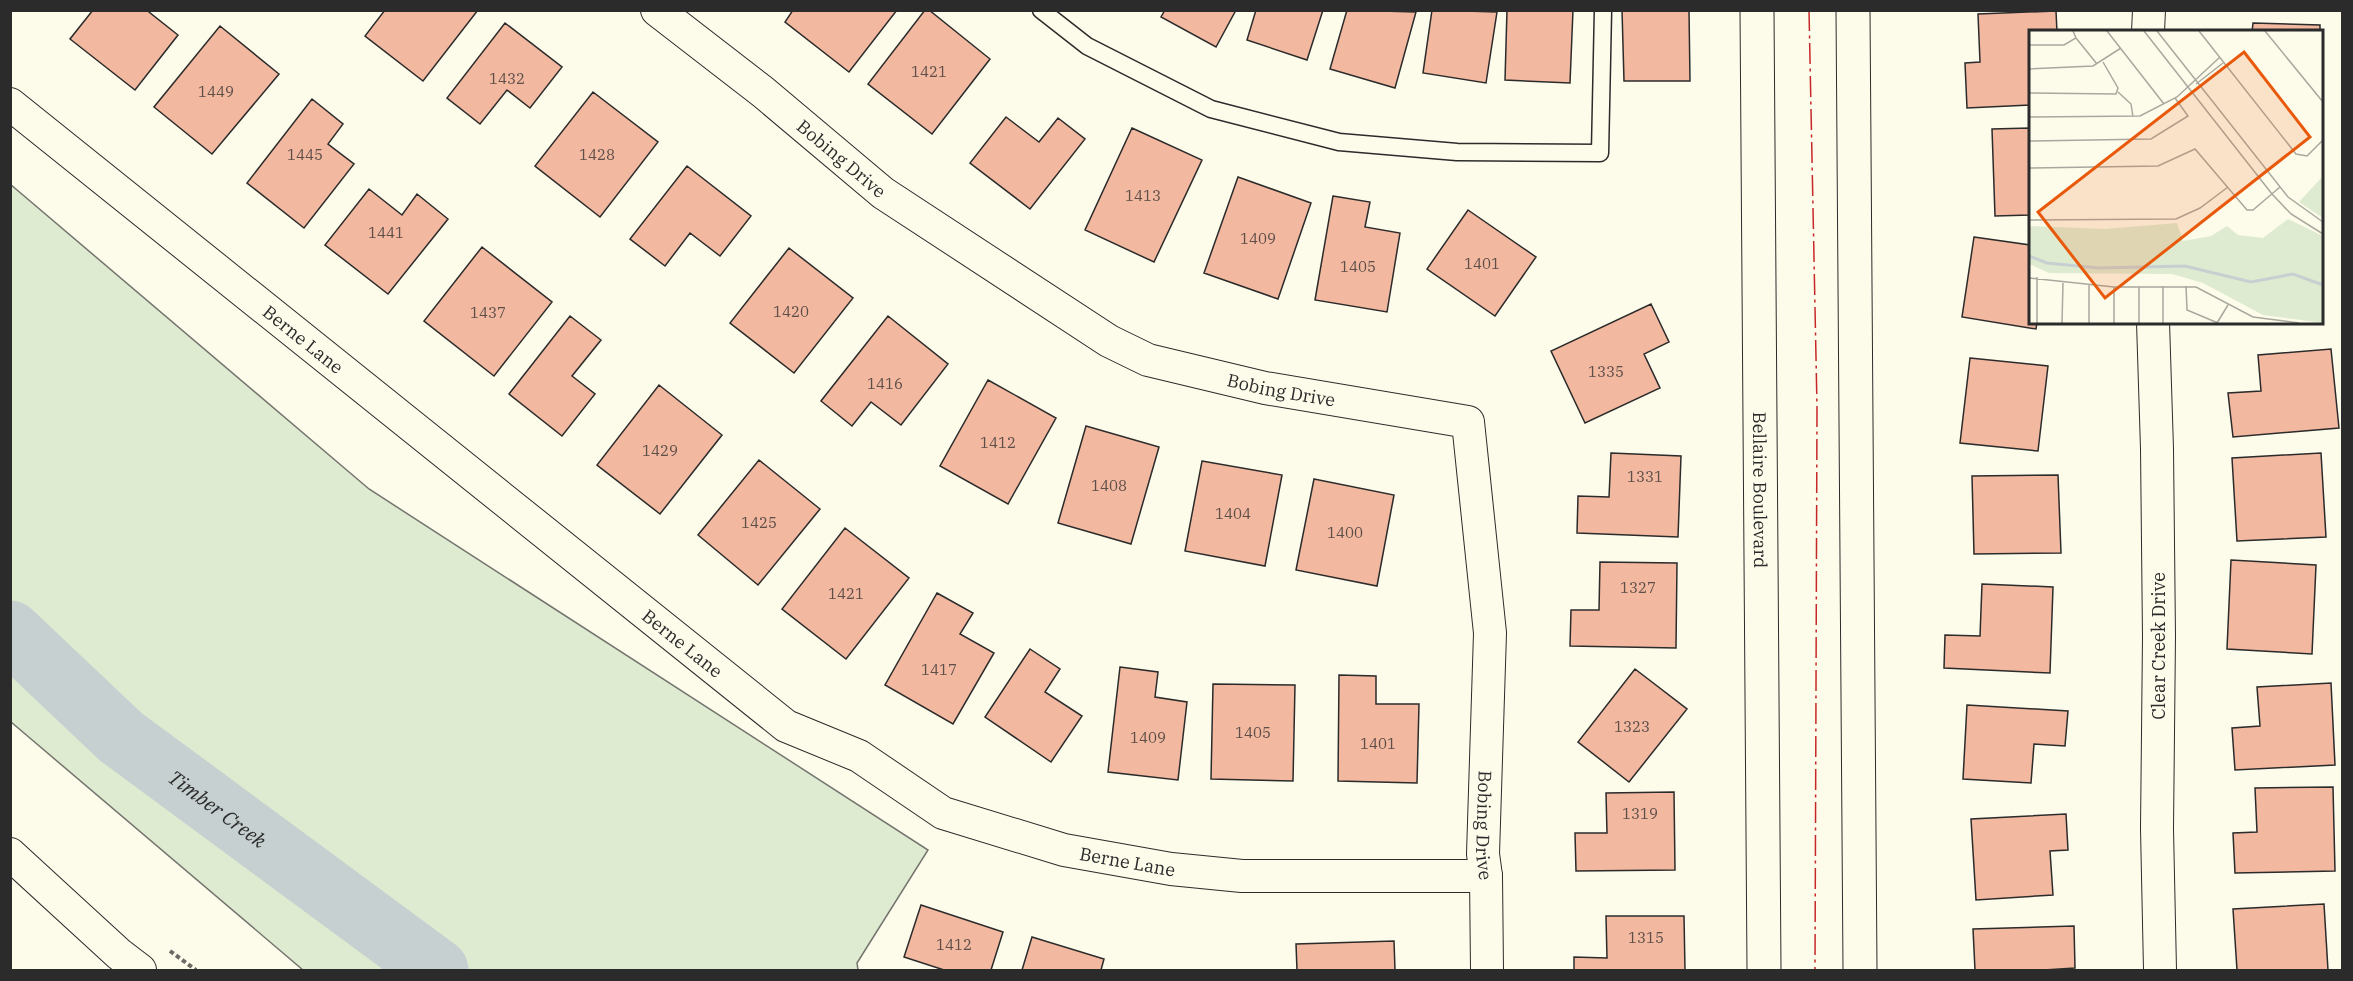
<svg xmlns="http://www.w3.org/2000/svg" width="2353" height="981" viewBox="0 0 2353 981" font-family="'IBM Plex Serif',serif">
<rect width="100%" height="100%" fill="#fdfbea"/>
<path fill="#deebd1" stroke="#74746e" stroke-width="1.5" d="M 10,184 L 369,489 L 928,850 L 857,963 L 858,970 L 303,970 L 11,722 Z"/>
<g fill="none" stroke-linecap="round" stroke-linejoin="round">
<path stroke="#c7d0d0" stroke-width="63" id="s1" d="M 10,632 L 121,737 L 437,970"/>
</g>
<path fill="#f2b8a0" stroke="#2b2b2b" stroke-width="1.5" d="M 93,10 L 150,10 L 149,12 L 178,35 L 135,90 L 70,39 Z
M 385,10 L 478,10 L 423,81 L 365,36 Z
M 793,10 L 897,10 L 849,72 L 785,22 Z
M 925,10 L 929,10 L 990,59 L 932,134 L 868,84 Z
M 1165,10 L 1236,10 L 1216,47 L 1161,17 Z
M 1256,10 L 1323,10 L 1307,60 L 1247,40 Z
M 1347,10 L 1416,12 L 1395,88 L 1330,69 Z
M 1432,10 L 1497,12 L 1486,83 L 1423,73 Z
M 1507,10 L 1573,10 L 1570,83 L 1505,80 Z
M 1622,10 L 1689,10 L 1690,81 L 1624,81 Z
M 2056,11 L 2057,32 L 2030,32 L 2030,105 L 1967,108 L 1965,63 L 1980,62 L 1978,14 Z
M 505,23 L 562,67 L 530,108 L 507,90 L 480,124 L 447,98 Z
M 2253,23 L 2320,25 L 2320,32 L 2252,32 Z
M 220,26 L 279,74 L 212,154 L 154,107 Z
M 593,92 L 658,142 L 600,217 L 535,166 Z
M 312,99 L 343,124 L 328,144 L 354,164 L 304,228 L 247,183 Z
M 1006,117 L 1039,142 L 1058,118 L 1085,139 L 1030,209 L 970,163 Z
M 1132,128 L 1202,160 L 1154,262 L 1085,230 Z
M 2030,128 L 2030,215 L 1995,216 L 1992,129 Z
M 687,166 L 751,216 L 720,256 L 690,233 L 665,266 L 630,239 Z
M 1238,177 L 1311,203 L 1278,299 L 1204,273 Z
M 369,189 L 402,215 L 417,194 L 448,219 L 388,294 L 325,245 Z
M 1333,196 L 1370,202 L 1365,227 L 1400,233 L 1387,312 L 1315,300 Z
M 1468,210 L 1536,257 L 1495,316 L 1427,269 Z
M 1974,237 L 2030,245 L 2030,322 L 2037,322 L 2036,329 L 1962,317 Z
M 482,247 L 552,302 L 494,376 L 424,321 Z
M 789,248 L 853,298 L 794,373 L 730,323 Z
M 1651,304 L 1669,342 L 1644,354 L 1660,388 L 1585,423 L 1551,351 Z
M 570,316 L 601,340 L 572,376 L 595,394 L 562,436 L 509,394 Z
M 888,316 L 948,364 L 901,425 L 871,402 L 852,426 L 821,401 Z
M 2331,349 L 2339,428 L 2233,437 L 2228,393 L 2261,391 L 2258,355 Z
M 1970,358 L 2048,366 L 2038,451 L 1960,443 Z
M 988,380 L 1056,418 L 1008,504 L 940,466 Z
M 659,385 L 722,435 L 660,514 L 597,465 Z
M 1086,426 L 1159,447 L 1131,544 L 1058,523 Z
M 1611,453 L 1681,456 L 1678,537 L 1577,533 L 1578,496 L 1609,497 Z
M 2321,453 L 2326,537 L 2237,541 L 2232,458 Z
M 759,460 L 820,509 L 758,585 L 698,535 Z
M 1202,461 L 1282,475 L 1265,566 L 1185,551 Z
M 2058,475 L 2061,553 L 1974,554 L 1972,476 Z
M 1314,479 L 1394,495 L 1377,586 L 1296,570 Z
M 845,528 L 909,578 L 846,659 L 782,609 Z
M 2231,560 L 2316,565 L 2312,654 L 2227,649 Z
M 1600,562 L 1677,563 L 1676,648 L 1570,646 L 1571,610 L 1599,610 Z
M 1982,584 L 2053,587 L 2050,673 L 1944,668 L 1945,635 L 1980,636 Z
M 937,593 L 973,613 L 960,634 L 994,653 L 953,724 L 885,685 Z
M 1030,649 L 1060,669 L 1045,692 L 1082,716 L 1051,762 L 985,717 Z
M 1120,667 L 1158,672 L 1155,697 L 1187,702 L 1178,780 L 1108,772 Z
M 1635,669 L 1687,709 L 1629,782 L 1578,742 Z
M 1339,675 L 1376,676 L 1376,704 L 1419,704 L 1417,783 L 1338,781 Z
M 2331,683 L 2335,765 L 2235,770 L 2232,728 L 2260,726 L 2257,687 Z
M 1213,684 L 1295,685 L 1293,781 L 1211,779 Z
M 1967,705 L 2068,711 L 2065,746 L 2034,744 L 2031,783 L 1963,779 Z
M 2333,787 L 2335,871 L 2235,873 L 2233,833 L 2257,832 L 2255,788 Z
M 1674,792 L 1675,870 L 1576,871 L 1575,833 L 1607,833 L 1606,793 Z
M 2066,814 L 2068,850 L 2050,851 L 2053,895 L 1976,900 L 1971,819 Z
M 2324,904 L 2328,970 L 2237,970 L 2233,909 Z
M 921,905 L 1003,932 L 991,970 L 944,970 L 904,957 Z
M 1606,916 L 1684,916 L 1685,970 L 1574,970 L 1574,957 L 1607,958 Z
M 2074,926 L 2075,968 L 2044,970 L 1975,970 L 1973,929 Z
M 1032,937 L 1104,959 L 1101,970 L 1022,970 Z
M 1394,941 L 1395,970 L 1297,970 L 1296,944 Z"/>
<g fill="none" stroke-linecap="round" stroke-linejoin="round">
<g stroke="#2b2b2b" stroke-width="19">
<path id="lane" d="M 1041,10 L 1087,46 L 1211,109 L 1339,142 L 1457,152 L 1600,153 L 1603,10"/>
</g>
<g stroke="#2b2b2b" stroke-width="34">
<g id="street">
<path id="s2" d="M 657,10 L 763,92 L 883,193 L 1109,341 L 1148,360 L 1265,388 L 1468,422 L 1490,633 L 1483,854 L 1486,876 L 1487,970"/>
<path d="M 2148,32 L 2149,10"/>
<path id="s3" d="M 10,104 L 786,726 L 859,756 L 943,813 L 1064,850 L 1171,869 L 1242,876 L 1486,876"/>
<path d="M 2153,322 L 2157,449 L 2159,636 L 2157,829 L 2160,970"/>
<path d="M 10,854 L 119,954 L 140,970"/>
</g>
</g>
<g stroke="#2b2b2b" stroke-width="35">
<g id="secondary">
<path id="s4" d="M 1757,10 L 1764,970"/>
<path d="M 1853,10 L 1860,970"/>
</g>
</g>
<path stroke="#6a6964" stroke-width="4" stroke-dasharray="4.5 3" stroke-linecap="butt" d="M 170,951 L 196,970"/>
<use href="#lane" stroke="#fdfbea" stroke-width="16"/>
<use href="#street" stroke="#fdfbea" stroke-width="32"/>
<use href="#secondary" stroke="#fdfbea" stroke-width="33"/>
<path stroke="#c62828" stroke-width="1.5" stroke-dasharray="21 4.5 3 4.5" stroke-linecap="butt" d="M 1809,10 L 1817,407 L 1815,970"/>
</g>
<g text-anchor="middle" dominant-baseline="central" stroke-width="4.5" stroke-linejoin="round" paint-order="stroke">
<g font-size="15" fill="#5d4e48">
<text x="929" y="71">1421</text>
<text x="507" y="78">1432</text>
<text x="216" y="91">1449</text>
<text x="305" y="154">1445</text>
<text x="597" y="154">1428</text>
<text x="1143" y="195">1413</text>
<text x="386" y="232">1441</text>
<text x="1258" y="238">1409</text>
<text x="1482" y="263">1401</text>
<text x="1358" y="266">1405</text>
<text x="791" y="311">1420</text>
<text x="488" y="312">1437</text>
<text x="1606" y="371">1335</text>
<text x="885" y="383">1416</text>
<text x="998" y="442">1412</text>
<text x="660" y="450">1429</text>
<text x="1645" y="476">1331</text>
<text x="1109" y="485">1408</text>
<text x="1233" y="513">1404</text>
<text x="759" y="522">1425</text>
<text x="1345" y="532">1400</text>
<text x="1638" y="587">1327</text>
<text x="846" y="593">1421</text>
<text x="939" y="669">1417</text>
<text x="1632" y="726">1323</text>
<text x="1253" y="732">1405</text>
<text x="1148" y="737">1409</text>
<text x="1378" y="743">1401</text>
<text x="1640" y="813">1319</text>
<text x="1646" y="937">1315</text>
<text x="954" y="944">1412</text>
</g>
<g font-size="18" fill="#2b2b2b" stroke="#fdfbea">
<text stroke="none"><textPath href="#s2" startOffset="237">Bobing Drive</textPath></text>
<text stroke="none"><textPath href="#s3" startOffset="376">Berne Lane</textPath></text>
<text stroke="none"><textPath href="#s2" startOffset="741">Bobing Drive</textPath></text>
<text stroke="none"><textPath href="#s4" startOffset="480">Bellaire Boulevard</textPath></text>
<text stroke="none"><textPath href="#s3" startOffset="862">Berne Lane</textPath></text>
<text transform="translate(2158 646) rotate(-90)">Clear Creek Drive</text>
<text stroke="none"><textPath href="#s2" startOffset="1335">Bobing Drive</textPath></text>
<text stroke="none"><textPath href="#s3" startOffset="1366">Berne Lane</textPath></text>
</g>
<g font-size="20" font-style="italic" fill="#2b2b2b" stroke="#fdfbea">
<text stroke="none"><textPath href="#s1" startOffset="273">Timber Creek</textPath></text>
</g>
</g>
<g transform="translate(2029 30)">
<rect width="294" height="294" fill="#fdfbea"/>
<path d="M 294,146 L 294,188 L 270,172 ZM 259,189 L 294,206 L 294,293 L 234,285 L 174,253 L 143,244 L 20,243 L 0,234 L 0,196 L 75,199 L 148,193 L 154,211 L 182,206 L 198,196 L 209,205 L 234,208 Z" fill="#deebd1"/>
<path fill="none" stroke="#c7d0d0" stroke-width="3" d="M 0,226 L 18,233 L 70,238 L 156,236 L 222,252 L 264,244 L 294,255"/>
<path fill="none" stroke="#a9a89e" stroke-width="1.5" d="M 78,1 L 135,74M 115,1 L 243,164 L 262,184 L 294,204M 128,1 L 259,167 L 294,192M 170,1 L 267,124 L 278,126 L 294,110M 236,1 L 294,72M 47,8 L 68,34M 0,15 L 35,15 L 47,8 L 44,1M 0,39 L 64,36 L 92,18M 167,54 L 194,33M 89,62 L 102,74 L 104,87M 0,63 L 87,64 L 89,58 L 74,32M 0,87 L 111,86 L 148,67 L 191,27M 0,111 L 122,109 L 159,86 L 146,68M 0,138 L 129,136 L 166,119 L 218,180 L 224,180 L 251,157M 0,190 L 147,189 L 171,178 L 199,157M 0,248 L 85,257 L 167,257 L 224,287 L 270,293M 134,256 L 134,293M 157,256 L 158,280 L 189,293M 85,257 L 85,293M 8,293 L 8,247M 33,293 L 34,253M 60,293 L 60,255M 110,293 L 110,257M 188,293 L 199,275"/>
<path fill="#e8590c" fill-opacity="0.15" stroke="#e8590c" stroke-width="3" d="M 215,22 L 281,107 L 76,268 L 9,182 Z"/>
<rect width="294" height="294" fill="none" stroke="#2b2b2b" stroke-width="3"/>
</g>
<rect width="2353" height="981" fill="none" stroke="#2b2b2b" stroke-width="24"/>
</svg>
